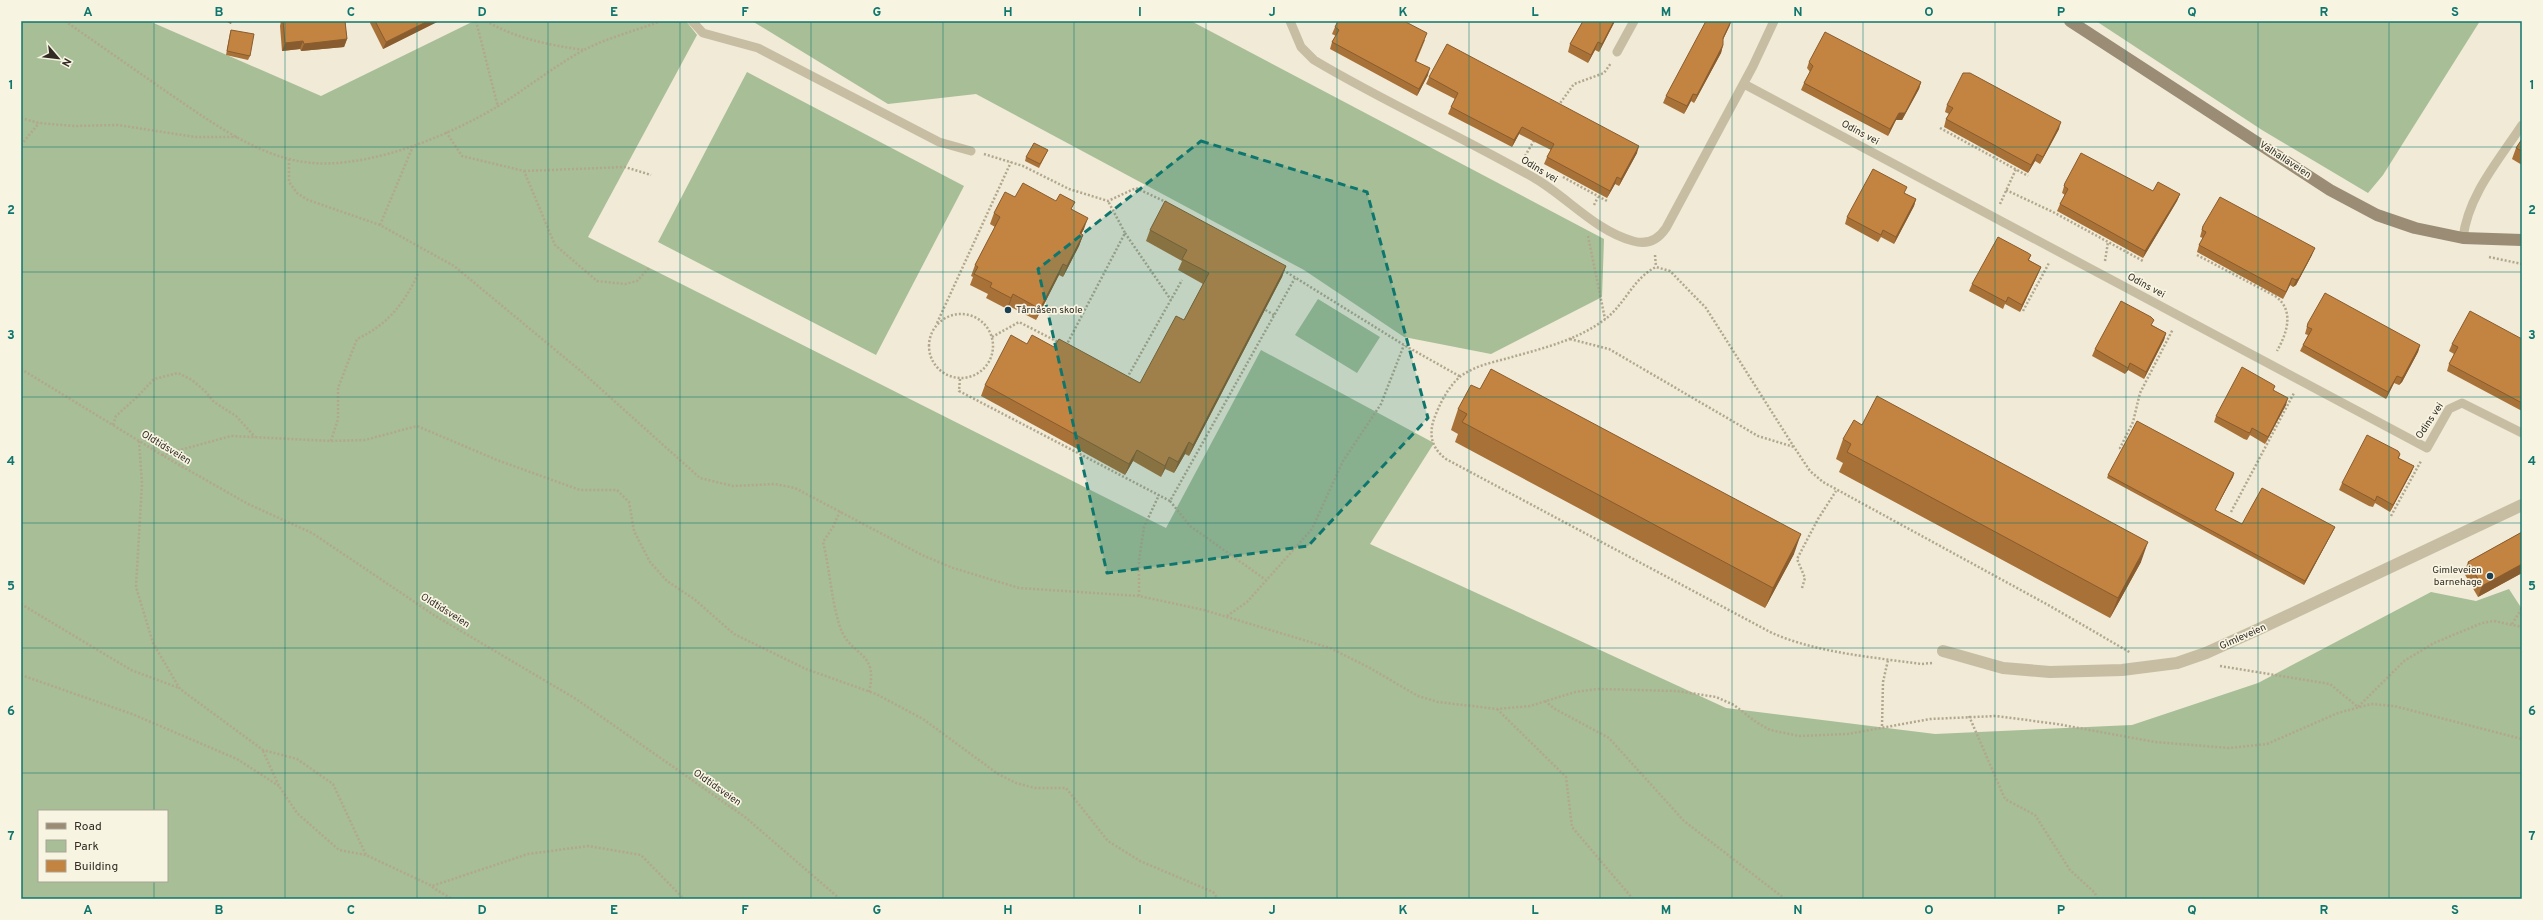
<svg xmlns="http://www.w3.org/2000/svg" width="2543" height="920" viewBox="0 0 2543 920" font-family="Overpass,sans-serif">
<rect width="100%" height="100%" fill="#f0ead6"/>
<path fill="#a7be97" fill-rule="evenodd" d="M 21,21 L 149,21 L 321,96 L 474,21 L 686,21 L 697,35 L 588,237 L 1166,528 L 1261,350 L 1434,443 L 1370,544 L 1726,708 L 1935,734 L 2132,725 L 2258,683 L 2431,592 L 2476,601 L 2509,589 L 2522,609 L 2522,899 L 21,899 ZM 39,811 L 167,811 L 167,881 L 39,881 Z
M 752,21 L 1191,21 L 1604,239 L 1602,297 L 1491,354 L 1404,337 L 1304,270 L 976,94 L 888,104 Z
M 2096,21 L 2480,21 L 2383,175 L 2368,193 L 2262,130 Z
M 747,72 L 964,186 L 876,355 L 658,242 Z
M 1318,299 L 1380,337 L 1357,373 L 1295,335 Z"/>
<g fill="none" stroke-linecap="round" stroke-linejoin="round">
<path stroke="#b2a78d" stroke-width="2.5" stroke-dasharray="2 2" stroke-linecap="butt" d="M 65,21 C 98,44 131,67 164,90 C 204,117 254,155 304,162 C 358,170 430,143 477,118 C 514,99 546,71 582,51 C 606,38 635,31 661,21
M 476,21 L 498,107
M 486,21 C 517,39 549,45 584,50
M 1558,106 L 1574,84 L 1604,73 L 1611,63
M 21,118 L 39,123 L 74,126 L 118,125 L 195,137 L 237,137
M 1940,128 L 2028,176
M 446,132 L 462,156 L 524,171 L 555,245 L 597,281 L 625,284 L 637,281 L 649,268
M 21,145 L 39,123
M 984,154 L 1023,166 L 1069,189 L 1108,201 L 1136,188 L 1168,203
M 1525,156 L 1535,139
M 289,159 L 289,182 L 297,193 L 308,200 L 380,225 L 454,266 L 582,372 L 700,478 L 733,486 L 775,484 L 795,488 L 922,555 L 953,568 L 1019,588 L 1139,596 L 1204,610 L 1330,648 L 1368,667 L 1418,696 L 1438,702 L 1497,709 L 1530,706 L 1575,692 L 1597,689 L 1677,691 L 1716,697 L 1734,705 L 1756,722 L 1770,730 L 1799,736 L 1848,734 L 1930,719 L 1996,716 L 2057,724 L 2155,742 L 2229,748 L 2267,744 L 2338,713 L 2371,704 L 2394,706 L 2522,739
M 524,171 L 625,167 L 651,175
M 1563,177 L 1607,201
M 2006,190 L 2053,212 L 2143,261
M 2000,204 L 2016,169
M 1594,205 L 1598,197
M 380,225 L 413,146
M 1125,233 L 1171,300
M 1588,236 L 1605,319
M 1655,255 L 1656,267
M 2197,255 L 2275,296 C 2295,310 2287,333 2277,351
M 2489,257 L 2522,264
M 2105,261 L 2108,242
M 1283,270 L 1404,345 L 1461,377
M 1262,308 L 1274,315
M 2023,311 L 2049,263
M929 346a32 32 0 1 1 64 0a32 32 0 1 1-64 0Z
M 937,323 L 1011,162
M 992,337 L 1019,322 L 1060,343
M 1570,339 L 1609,349 L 1758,436 L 1794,447
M 1066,346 L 1125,233 L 1108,201
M 21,369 L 162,455 L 248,504 L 312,533 L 434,615 L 576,699 L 745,817 L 840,899
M 1127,378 L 1182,280
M 960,379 L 959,391 L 1170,501 L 1295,278
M 113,425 L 116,416 L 137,397 L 154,379 L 178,373 L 192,380 L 205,391 L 214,402 L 236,416 L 255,437
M 139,441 L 142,484 L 136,587 L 153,643 L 180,689 L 263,750 L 297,759 L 333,784 L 366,855 L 432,886 L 528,854 L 588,846 L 641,855 L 684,899
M 331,441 L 338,419 L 338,388 L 357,339 C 387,325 404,304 418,274
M 2123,452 L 2120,448 L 2133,422 L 2140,393 L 2173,329
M 162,455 L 231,436 L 331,441 L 365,440 L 417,426 L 497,460 L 580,490 L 617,490 L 629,502 L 634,531 L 650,562 L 667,581 L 694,599 L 734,634 L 806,669 L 876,694 L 923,719 L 998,774 L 1016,783 L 1035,788 L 1066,788 L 1108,841 L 1140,861 L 1213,892 L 1218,899
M 1170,501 L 1190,526 L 1266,580
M 840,511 L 833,527 L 823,542 C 830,570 831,599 840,627 C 851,658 879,650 869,692
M 2231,512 L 2294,393
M 2391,516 L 2421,461
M 1802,588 L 1805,578 L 1797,559 L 1818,519 L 1836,491
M 1139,596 L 1139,560 L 1144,527 L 1159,495
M 21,604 L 131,670 L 179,688
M 1227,616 L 1247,602 L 1312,529 L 1343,461 L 1381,404 L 1404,345
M 2512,624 L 2522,608
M 1932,663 L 1921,664 C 1872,657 1818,653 1772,633 L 1446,459 C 1433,449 1429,438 1433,422 C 1438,407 1448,386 1461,376 C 1476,365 1495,362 1512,357 C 1544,348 1577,340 1604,320 C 1625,305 1633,278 1656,267 L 1670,271 L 1706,308 L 1794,447 L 1810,471 L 1823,482 L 2050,606 L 2131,653
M 2220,666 L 2330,684 L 2358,707 L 2404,661 L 2434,643 L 2482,623 L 2494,621 L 2522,627
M 21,675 L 132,714 L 237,759 L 279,786
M 1545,701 L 1555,709 L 1609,738 L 1684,821 L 1785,899
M 1497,709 L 1566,777 L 1572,827 L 1633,899
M 1969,716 L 2005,799 L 2035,815 L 2070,870 L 2095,893 L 2097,899
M 1882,726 L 1883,682 L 1888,660
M 263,751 L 279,786 L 297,813 L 339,850 L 366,855
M 432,887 L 452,899"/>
<path stroke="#c7bda3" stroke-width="9" d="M 692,21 L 703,33 L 758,48 L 939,142 L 971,151
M 1290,21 L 1301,47 L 1314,60 C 1386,103 1463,137 1536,179 C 1568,198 1596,231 1633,241 C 1647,245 1658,240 1666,228 L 1753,66 L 1774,21
M 1617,52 L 1634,21
M 1744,84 L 2427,448 L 2449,409 L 2462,403 L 2522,433
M 2463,238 C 2468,195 2499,160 2522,125"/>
<path stroke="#c7bda3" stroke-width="12" d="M 1943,651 L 2003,668 L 2050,672 L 2122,670 L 2177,663 L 2206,653 L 2259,629 L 2522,505"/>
<path stroke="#9a8c75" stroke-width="12" d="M 2070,21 L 2330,190 L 2377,215 L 2415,228 L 2463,238 L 2522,240"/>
</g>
<path fill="#a87138" d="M 225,21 L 232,21 L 231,24 Z
M 281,21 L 345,21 L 347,39 L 344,47 L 301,51 L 300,49 L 282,51 L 280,26 Z
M 371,21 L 439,21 L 383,49 L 370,23 Z
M 1583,21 L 1615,21 L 1599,52 L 1595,50 L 1588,63 L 1568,52 L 1570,44 Z
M 1730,25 L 1723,39 L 1723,45 L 1721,53 L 1694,103 L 1691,101 L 1684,114 L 1663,103 L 1666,96 Z
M 1335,27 L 1425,40 L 1416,62 L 1428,75 L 1417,96 L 1330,49 L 1332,42 L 1336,36 L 1332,34 Z
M 231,30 L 250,56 L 248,60 L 226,55 L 230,33 Z
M 1809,62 L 1921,82 L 1919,89 L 1902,120 L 1896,120 L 1888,136 L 1801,90 L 1804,83 L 1810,72 L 1807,68 Z
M 1429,77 L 1637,153 L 1619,186 L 1615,184 L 1607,198 L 1544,164 L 1547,157 L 1551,150 L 1519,134 L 1512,147 L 1448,114 L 1451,107 L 1455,99 L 1426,84 Z
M 1947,105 L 2059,129 L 2040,164 L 2035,161 L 2028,173 L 1944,127 L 1946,119 L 1949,114 L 1945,112 Z
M 2522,139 L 2522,165 L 2512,159 L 2516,148 Z
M 1048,150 L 1039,168 L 1025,161 L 1026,157 Z
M 2065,183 L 2153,191 L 2180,194 L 2177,201 L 2143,258 L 2057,211 L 2060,204 L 2065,195 L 2062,193 Z
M 1904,193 L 1916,199 L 1914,206 L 1894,244 L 1881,237 L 1878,242 L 1845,224 L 1847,217 Z
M 1015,197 L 1072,209 L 1084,229 L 1081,234 L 1083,235 L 1079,246 L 1063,277 L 1059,275 L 1036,320 L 1009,306 L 1007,309 L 986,298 L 988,294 L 970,285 L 973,277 L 971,276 L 975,265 L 995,227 L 990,224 L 994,213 Z
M 2203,226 L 2312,255 L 2296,285 L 2293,287 L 2290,285 L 2283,299 L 2197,252 L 2199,245 L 2203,238 L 2200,237 Z
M 1150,230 L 1286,266 L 1282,277 L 1189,456 L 1185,454 L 1174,473 L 1165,469 L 1161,477 L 1133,461 L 1125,475 L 981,396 L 985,385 L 1027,344 L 1054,347 L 1140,383 L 1184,320 L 1203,284 L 1178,270 L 1182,261 L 1146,241 Z
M 2031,255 L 2029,260 L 2041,267 L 2038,274 L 2020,312 L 2005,304 L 2003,309 L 1969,291 L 1972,284 Z
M 2308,323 L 2420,345 L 2418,352 L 2402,382 L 2399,385 L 2394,383 L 2386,399 L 2300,351 L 2308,335 L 2305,334 Z
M 2152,325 L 2166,333 L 2164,340 L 2144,379 L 2128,370 L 2125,374 L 2092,356 L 2095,349 Z
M 2522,339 L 2522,411 L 2447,371 L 2449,364 L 2454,354 L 2449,351 L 2452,344 Z
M 2275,386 L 2273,390 L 2286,405 L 2265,444 L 2250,435 L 2247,440 L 2244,439 L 2214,422 L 2216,416 Z
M 1458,409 L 1794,554 L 1765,608 L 1455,442 L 1458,434 L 1451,430 Z
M 1843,439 L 2141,562 L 2110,618 L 1839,472 L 1843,463 L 1836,459 Z
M 2400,454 L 2399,458 L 2414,466 L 2411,473 L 2390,512 L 2375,503 L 2373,507 L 2369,506 L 2339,490 L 2342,483 Z
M 2234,473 L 2233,477 L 2215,510 L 2242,524 L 2335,527 L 2333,531 L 2304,585 L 2107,478 L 2108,475 Z
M 2522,532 L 2522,573 L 2478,597 L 2464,573 L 2468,562 Z"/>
<path fill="#885c2e" d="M 428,21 L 439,21 L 383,49 L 386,42 Z
M 1614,21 L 1615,21 L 1599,52 L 1602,44 Z
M 1731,21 L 1730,25 L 1720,46 L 1723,38 Z
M 347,39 L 344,47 L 301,51 L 304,44 Z
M 303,41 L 300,49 L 282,51 L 285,43 Z
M 1598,42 L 1595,50 L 1588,63 L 1591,55 Z
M 1723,45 L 1721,53 L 1694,103 L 1697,95 Z
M 1430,68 L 1428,75 L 1417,96 L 1419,89 Z
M 1921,82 L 1919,89 L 1902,120 L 1896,120 L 1888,136 L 1890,129 L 1899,113 Z
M 1693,94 L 1691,101 L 1684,114 L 1687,106 Z
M 2061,122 L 2059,129 L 2040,164 L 2043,157 Z
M 1522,127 L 1519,134 L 1512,147 L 1514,140 Z
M 1639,146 L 1637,153 L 1619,186 L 1621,179 Z
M 2037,154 L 2035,161 L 2028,173 L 2031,165 Z
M 1617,177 L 1615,184 L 1607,198 L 1610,191 Z
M 2180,194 L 2177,201 L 2143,258 L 2145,251 Z
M 1916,199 L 1914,206 L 1894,244 L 1896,237 Z
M 1088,218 L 1084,229 L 1076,244 L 1080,233 Z
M 1083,235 L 1079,246 L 1063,277 L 1067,266 Z
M 2315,248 L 2312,255 L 2296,285 L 2293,287 L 2296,280 Z
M 1063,264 L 1059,275 L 1036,320 L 1040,309 Z
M 1286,266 L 1282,277 L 1189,456 L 1193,445 Z
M 2041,267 L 2038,274 L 2020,312 L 2022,305 Z
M 2292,278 L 2290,285 L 2283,299 Z
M 1013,294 L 1009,306 L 1007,309 L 1011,298 Z
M 2166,333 L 2164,340 L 2144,379 L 2146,372 Z
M 2420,345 L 2418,352 L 2402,382 L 2399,385 L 2402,378 Z
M 2130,363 L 2128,370 L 2125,374 L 2128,368 Z
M 2397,376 L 2394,383 L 2386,399 L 2388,392 Z
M 2288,398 L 2286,405 L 2265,444 L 2268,437 Z
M 1189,442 L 1185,454 L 1174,473 L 1178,462 Z
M 1137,450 L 1133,461 L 1125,475 L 1129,464 Z
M 1169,457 L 1165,469 L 1161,477 L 1165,466 Z
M 2414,466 L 2411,473 L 2390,512 L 2393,505 Z
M 2234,473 L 2233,477 L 2213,513 L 2215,510 Z
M 2335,527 L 2333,531 L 2304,585 L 2305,581 Z
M 1801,534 L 1794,554 L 1765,608 L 1773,588 Z
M 2148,542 L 2141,562 L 2110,618 L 2118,598 Z
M 2522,564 L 2522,573 L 2478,597 L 2482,586 Z"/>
<path fill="#c38341" stroke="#885c2e" d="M 283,21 L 345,21 L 347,39 L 304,44 L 303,41 L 285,43 Z
M 375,21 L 428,21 L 386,42 Z
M 1338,21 L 1404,21 L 1427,33 L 1415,61 L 1430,68 L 1419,89 L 1332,42 L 1339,30 L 1335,27 Z
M 1583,21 L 1614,21 L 1602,44 L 1598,42 L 1591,55 L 1570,44 Z
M 1706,21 L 1731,21 L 1723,38 L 1723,45 L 1697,95 L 1693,94 L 1687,106 L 1666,96 Z
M 231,30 L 254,34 L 250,56 L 227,51 Z
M 1825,32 L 1921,82 L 1905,113 L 1899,113 L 1890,129 L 1804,83 L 1813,66 L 1809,62 Z
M 1447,44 L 1639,146 L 1621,179 L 1617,177 L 1610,191 L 1547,157 L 1554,144 L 1526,129 L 1522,127 L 1514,140 L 1451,107 L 1458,93 L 1429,77 Z
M 1963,73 L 1970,73 L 2061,122 L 2043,157 L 2037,154 L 2031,165 L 1946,119 L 1953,108 L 1947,105 Z
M 2522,139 L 2522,151 L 2516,148 Z
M 1034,143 L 1048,150 L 1040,164 L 1026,157 Z
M 2081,153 L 2153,191 L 2158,182 L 2180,194 L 2145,251 L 2060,204 L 2068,189 L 2064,186 L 2065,183 Z
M 1873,169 L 1907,187 L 1904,193 L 1916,199 L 1896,237 L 1883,230 L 1881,235 L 1847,217 Z
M 1023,183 L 1056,201 L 1060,194 L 1075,202 L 1071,209 L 1088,218 L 1080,233 L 1083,235 L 1067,266 L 1063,264 L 1040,309 L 1013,294 L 1011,298 L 990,287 L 992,283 L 974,274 L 978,267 L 975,265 L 1000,217 L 994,213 L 1005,192 L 1015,197 Z
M 2220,197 L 2315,248 L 2299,278 L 2296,280 L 2292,278 L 2286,292 L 2199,245 L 2206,232 L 2202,230 L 2203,226 Z
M 1165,201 L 1286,266 L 1193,445 L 1189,442 L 1178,462 L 1169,457 L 1165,466 L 1137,450 L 1129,464 L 985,385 L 1011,335 L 1027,344 L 1032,335 L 1054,347 L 1059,339 L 1140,383 L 1176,316 L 1184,320 L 1209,273 L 1182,259 L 1187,250 L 1150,230 Z
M 1998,237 L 2028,253 L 2031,255 L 2028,260 L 2041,267 L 2022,305 L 2008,297 L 2006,302 L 1972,284 Z
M 2325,293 L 2420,345 L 2404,375 L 2402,378 L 2397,376 L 2388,392 L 2303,345 L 2312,329 L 2307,327 L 2308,323 Z
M 2121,301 L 2151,317 L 2154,320 L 2151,325 L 2166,333 L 2146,372 L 2130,363 L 2128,368 L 2095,349 Z
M 2470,311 L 2522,339 L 2522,403 L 2449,364 L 2458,347 L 2452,344 Z
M 2242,367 L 2272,384 L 2275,386 L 2273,390 L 2288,398 L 2268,437 L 2252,428 L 2250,433 L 2247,432 L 2216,416 Z
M 1491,369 L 1801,534 L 1773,588 L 1462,422 L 1467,414 L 1458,409 L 1471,385 L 1480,389 Z
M 1877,396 L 2148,542 L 2118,598 L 1847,452 L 1851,444 L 1843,439 L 1854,420 L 1862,425 Z
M 2137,421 L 2234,473 L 2215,510 L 2242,524 L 2262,488 L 2335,527 L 2305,581 L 2108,475 Z
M 2367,435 L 2398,451 L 2400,454 L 2398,458 L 2414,466 L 2393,505 L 2377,496 L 2375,501 L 2372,499 L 2342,483 Z
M 2522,532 L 2522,564 L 2482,586 L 2468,562 Z"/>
<path fill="#0f766e" fill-opacity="0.2" stroke="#0f766e" stroke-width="3" stroke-dasharray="8 5" stroke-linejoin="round" d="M 1201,141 L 1367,192 L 1428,418 L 1308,546 L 1107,573 L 1038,269 Z"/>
<path fill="none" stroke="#0f766e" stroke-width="1" stroke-opacity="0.55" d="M 154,21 L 154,811M 285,21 L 285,899M 417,21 L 417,899M 548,21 L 548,899M 680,21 L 680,899M 811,21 L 811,899M 943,21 L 943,899M 1074,21 L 1074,899M 1206,21 L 1206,899M 1337,21 L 1337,899M 1469,21 L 1469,899M 1600,21 L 1600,899M 1732,21 L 1732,899M 1863,21 L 1863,899M 1995,21 L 1995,899M 2126,21 L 2126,899M 2258,21 L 2258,899M 2389,21 L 2389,899M 21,147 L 2522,147M 21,272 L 2522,272M 21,397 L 2522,397M 21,523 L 2522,523M 21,648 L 2522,648M 21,773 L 2522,773M 154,881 L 154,899"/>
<g fill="#1c4052" stroke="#f8f4e2" stroke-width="1.5">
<circle cx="1008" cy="310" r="4"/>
<circle cx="2490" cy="576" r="4"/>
</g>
<g text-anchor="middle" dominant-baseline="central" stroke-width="3.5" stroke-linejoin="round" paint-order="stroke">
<g font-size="10" fill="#322c25" stroke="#f8f4e2">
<text transform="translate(1860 133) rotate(28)">Odins vei</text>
<text transform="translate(2285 160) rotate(33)">Valhallaveien</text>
<text transform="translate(1539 170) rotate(31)">Odins vei</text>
<text transform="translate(2146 286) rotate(28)">Odins vei</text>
<text transform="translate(2430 421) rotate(-56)">Odins vei</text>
<text transform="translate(166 448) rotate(31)">Oldtidsveien</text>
<text transform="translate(445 611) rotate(32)">Oldtidsveien</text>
<text transform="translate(2243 637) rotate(-24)">Gimleveien</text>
<text transform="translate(717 788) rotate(35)">Oldtidsveien</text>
</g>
<g font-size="10" fill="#322c25" stroke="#f8f4e2" text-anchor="start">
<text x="1016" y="310">Tårnåsen skole</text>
<text x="2482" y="570" text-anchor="end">Gimleveien<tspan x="2482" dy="12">barnehage</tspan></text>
</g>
</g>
<rect width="2543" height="920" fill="none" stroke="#f8f4e2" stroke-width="44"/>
<rect x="38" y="810" width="130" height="72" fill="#f8f4e2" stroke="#a9a496"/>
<rect x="46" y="823" width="20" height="6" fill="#9a8c75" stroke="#a9a496"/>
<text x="74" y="830" font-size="12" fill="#322c25">Road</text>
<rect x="46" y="840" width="20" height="12" fill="#a7be97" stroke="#a9a496"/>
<text x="74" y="850" font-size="12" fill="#322c25">Park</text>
<rect x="46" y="860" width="20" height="12" fill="#c38341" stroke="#a9a496"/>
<text x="74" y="870" font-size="12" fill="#322c25">Building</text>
<g transform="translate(58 58) rotate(118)" stroke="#f8f4e2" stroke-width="3" paint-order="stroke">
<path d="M0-3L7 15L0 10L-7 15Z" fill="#322c25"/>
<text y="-6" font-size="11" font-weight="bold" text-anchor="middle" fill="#322c25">N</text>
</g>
<rect x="22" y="22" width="2499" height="876" fill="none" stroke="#0f766e" stroke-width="1.5"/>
<g font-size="13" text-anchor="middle" font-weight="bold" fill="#0f766e">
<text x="88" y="16">A</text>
<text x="219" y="16">B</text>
<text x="351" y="16">C</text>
<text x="482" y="16">D</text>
<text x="614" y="16">E</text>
<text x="745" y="16">F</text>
<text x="877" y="16">G</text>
<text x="1008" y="16">H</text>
<text x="1140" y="16">I</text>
<text x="1272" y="16">J</text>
<text x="1403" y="16">K</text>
<text x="1535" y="16">L</text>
<text x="1666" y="16">M</text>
<text x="1798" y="16">N</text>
<text x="1929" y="16">O</text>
<text x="2061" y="16">P</text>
<text x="2192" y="16">Q</text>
<text x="2324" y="16">R</text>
<text x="2455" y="16">S</text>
<text x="11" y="89">1</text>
<text x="2532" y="89">1</text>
<text x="11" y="214">2</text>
<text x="2532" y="214">2</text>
<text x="11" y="339">3</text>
<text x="2532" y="339">3</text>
<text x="11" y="465">4</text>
<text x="2532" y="465">4</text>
<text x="11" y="590">5</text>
<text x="2532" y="590">5</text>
<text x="11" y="715">6</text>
<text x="2532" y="715">6</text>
<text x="11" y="840">7</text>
<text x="2532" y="840">7</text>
<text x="88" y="914">A</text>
<text x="219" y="914">B</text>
<text x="351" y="914">C</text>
<text x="482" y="914">D</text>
<text x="614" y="914">E</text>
<text x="745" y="914">F</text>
<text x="877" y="914">G</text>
<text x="1008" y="914">H</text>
<text x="1140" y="914">I</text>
<text x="1272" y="914">J</text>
<text x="1403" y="914">K</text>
<text x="1535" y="914">L</text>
<text x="1666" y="914">M</text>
<text x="1798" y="914">N</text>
<text x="1929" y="914">O</text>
<text x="2061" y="914">P</text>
<text x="2192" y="914">Q</text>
<text x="2324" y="914">R</text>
<text x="2455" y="914">S</text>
</g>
</svg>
